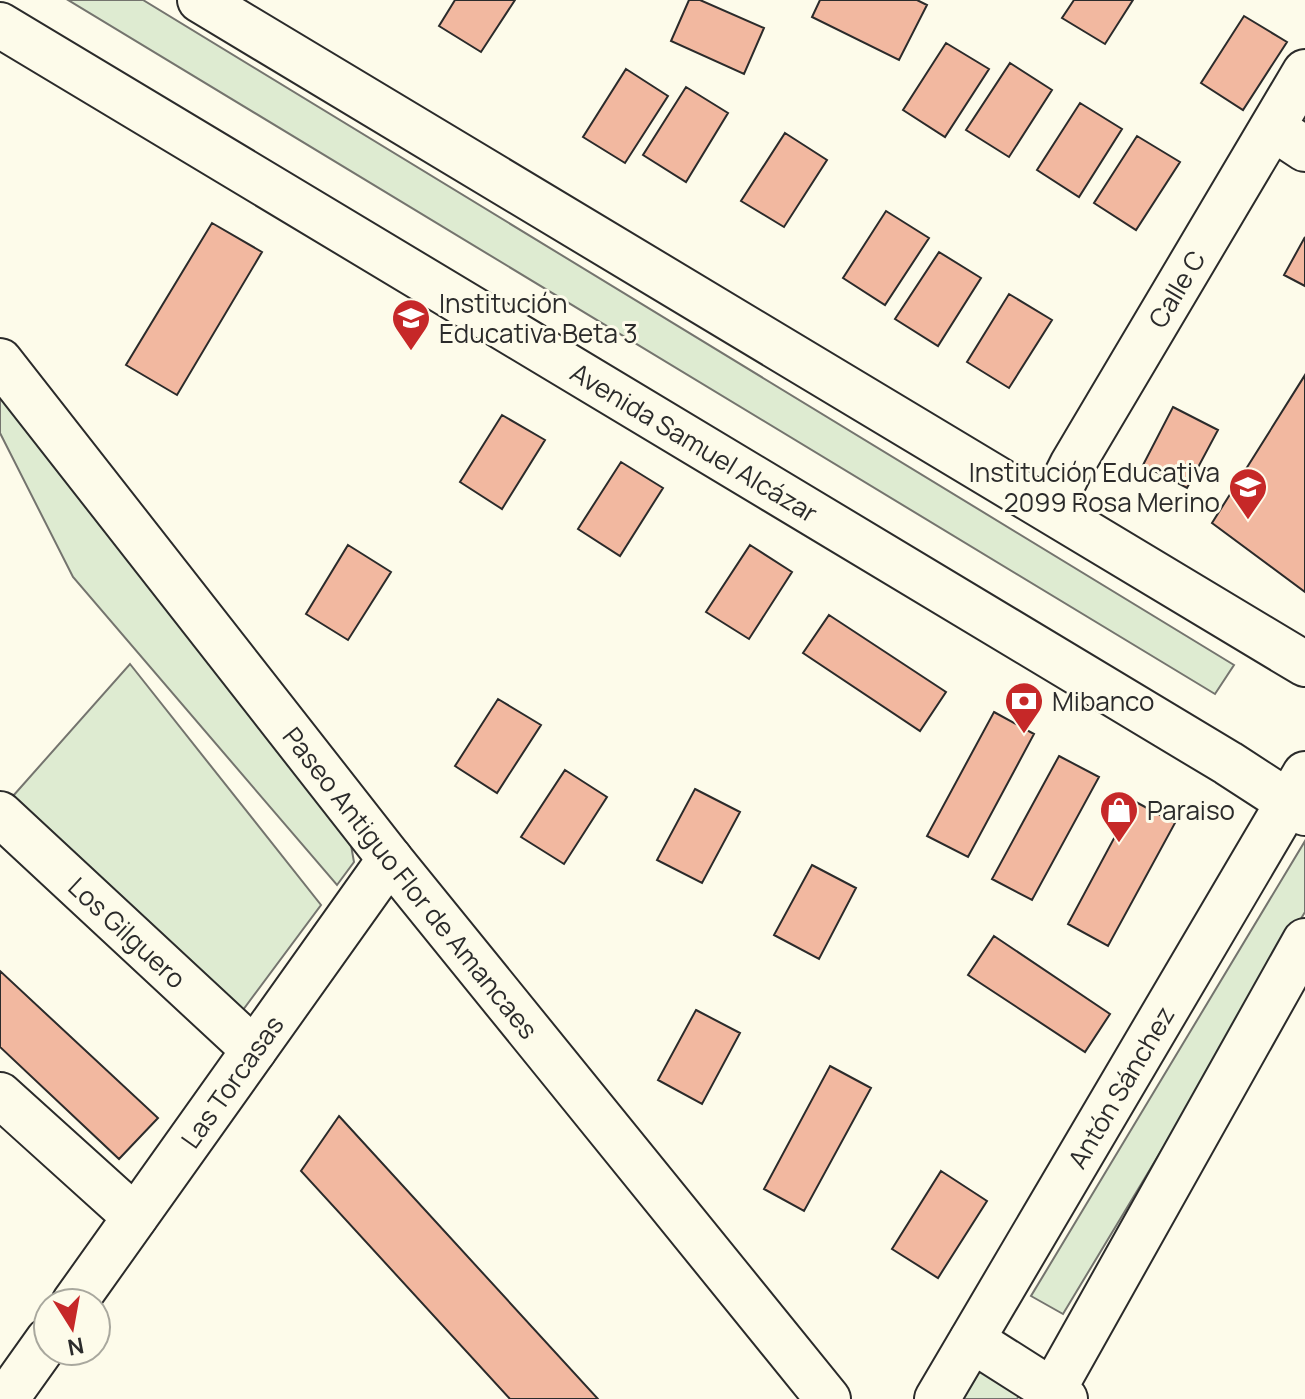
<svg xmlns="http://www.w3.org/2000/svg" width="1305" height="1399" viewBox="0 0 1305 1399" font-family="Manrope,sans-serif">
<rect width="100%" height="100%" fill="#fdfbea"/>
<path fill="#deebd1" stroke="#74746e" stroke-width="2" d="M 68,0 L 143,0 L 1234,665 L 1215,694 Z
M 0,384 L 349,834 L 354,862 L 337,885 L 73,577 L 0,433 Z
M 130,664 L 321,905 L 237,1018 L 13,796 Z
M 1305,841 L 1305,912 L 1063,1314 L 1031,1296 Z
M 979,1364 L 1021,1392 L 1017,1399 L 956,1399 Z"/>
<path fill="#f2b8a0" stroke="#2b2b2b" stroke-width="2" d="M 455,0 L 515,0 L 481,52 L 439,26 Z
M 689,0 L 700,0 L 764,28 L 744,74 L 671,41 Z
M 820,0 L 917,0 L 927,5 L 899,60 L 812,17 Z
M 1074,0 L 1133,0 L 1105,44 L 1062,18 Z
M 1244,16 L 1287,42 L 1243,110 L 1201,83 Z
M 946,43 L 989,69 L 945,137 L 903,110 Z
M 1010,63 L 1052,90 L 1009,157 L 966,130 Z
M 626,69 L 668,96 L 625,163 L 583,137 Z
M 686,87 L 728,113 L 686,182 L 643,155 Z
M 1080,103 L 1122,129 L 1079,197 L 1037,170 Z
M 785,133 L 827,160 L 784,227 L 741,201 Z
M 1137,136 L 1180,162 L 1136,230 L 1094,203 Z
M 886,211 L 929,238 L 885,305 L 843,278 Z
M 212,223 L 262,252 L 177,395 L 126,365 Z
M 1305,237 L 1305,286 L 1284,275 Z
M 939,252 L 981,278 L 938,346 L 895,319 Z
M 1009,294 L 1052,320 L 1009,388 L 967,362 Z
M 1305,375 L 1305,592 L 1212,523 Z
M 1173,407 L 1218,430 L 1187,488 L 1143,465 Z
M 502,415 L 545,440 L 502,509 L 460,482 Z
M 621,462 L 663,488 L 620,556 L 578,529 Z
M 348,545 L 391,572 L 348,640 L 306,614 Z
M 750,545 L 792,572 L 749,639 L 706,612 Z
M 829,615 L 946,692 L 920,731 L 803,653 Z
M 498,699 L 541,725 L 497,793 L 455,766 Z
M 994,712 L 1034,734 L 968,857 L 927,836 Z
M 1059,756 L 1099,777 L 1032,900 L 992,879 Z
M 565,770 L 607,797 L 564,864 L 521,837 Z
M 695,789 L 740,812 L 702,883 L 657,860 Z
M 1134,801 L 1175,823 L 1108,946 L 1068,924 Z
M 812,865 L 856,888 L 819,959 L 774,935 Z
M 994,936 L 1110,1014 L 1085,1052 L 968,975 Z
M 0,971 L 158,1118 L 119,1159 L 0,1047 Z
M 696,1010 L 740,1033 L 702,1104 L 658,1080 Z
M 830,1066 L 871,1088 L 804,1211 L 764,1189 Z
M 339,1116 L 598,1399 L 510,1399 L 301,1171 Z
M 941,1171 L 987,1201 L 938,1278 L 892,1249 Z"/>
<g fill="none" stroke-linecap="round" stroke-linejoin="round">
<g stroke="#2b2b2b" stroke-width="48">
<g id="minor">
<path d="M 1273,128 L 1305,149"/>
<path id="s1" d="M 0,361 L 390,859 L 828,1399"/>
<path id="s2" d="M 1050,509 L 1072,465 L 1305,72"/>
<path id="s3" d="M 0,814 L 254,1050"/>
<path d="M 0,1095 L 135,1217"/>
<path id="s4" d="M 74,1303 L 390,859"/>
<path d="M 972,1340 L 1065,1399"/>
<path d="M 6,1399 L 48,1340"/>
<path id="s5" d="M 937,1399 L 1305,774"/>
<path d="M 1048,1399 L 1305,941"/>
</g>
</g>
<g stroke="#2b2b2b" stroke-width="48">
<g id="major">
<path d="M 200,0 L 1305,664"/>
<path id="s6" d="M 0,25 L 1228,763 L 1305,813"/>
</g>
</g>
<use href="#minor" stroke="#fdfbea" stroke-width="44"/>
<use href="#major" stroke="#fdfbea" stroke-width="44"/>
</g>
<defs>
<g id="school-pin" transform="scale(2)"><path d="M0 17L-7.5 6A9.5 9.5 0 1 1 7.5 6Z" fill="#c62828" stroke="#fdfbea"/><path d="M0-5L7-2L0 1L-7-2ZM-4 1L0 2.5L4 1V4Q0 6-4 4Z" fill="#fff"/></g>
<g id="bank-pin" transform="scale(2)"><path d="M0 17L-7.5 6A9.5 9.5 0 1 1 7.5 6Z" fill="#c62828" stroke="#fdfbea"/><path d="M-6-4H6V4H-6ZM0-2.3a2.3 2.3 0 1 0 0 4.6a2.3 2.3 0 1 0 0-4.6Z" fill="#fff"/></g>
<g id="shop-pin" transform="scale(2)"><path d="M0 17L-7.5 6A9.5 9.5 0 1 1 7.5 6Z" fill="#c62828" stroke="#fdfbea"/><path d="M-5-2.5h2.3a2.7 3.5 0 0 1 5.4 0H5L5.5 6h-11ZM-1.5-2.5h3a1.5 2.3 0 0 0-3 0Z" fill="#fff"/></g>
</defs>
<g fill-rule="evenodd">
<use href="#school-pin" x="411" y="318"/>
<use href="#school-pin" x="1248" y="487"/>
<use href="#bank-pin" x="1024" y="701"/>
<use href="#shop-pin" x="1119" y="810"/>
</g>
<g text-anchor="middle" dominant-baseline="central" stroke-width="6" stroke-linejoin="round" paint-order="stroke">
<g font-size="26" fill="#2b2b2b" stroke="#fdfbea">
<text stroke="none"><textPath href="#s2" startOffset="254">Calle C</textPath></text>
<text stroke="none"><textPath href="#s6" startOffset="810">Avenida Samuel Alcázar</textPath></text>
<text stroke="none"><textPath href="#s1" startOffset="664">Paseo Antiguo Flor de Amancaes</textPath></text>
<text stroke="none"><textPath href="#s3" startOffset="174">Los Gilguero</textPath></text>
<text stroke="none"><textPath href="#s4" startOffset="272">Las Torcasas</textPath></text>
<text stroke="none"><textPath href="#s5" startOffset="362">Antón Sánchez</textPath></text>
</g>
<g font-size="26" fill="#2b2b2b" stroke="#fdfbea" text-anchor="start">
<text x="439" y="303">Institución<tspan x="439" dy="30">Educativa Beta 3</tspan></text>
<text x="1220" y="472" text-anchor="end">Institución Educativa<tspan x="1220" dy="30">2099 Rosa Merino</tspan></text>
<text x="1052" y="701">Mibanco</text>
<text x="1147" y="810">Paraiso</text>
</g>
</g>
<g transform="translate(72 1327) rotate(169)"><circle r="38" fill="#fdfbea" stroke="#a9a89e" stroke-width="2"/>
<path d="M0-6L14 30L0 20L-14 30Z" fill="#c62828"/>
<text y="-12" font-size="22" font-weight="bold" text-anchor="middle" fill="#2b2b2b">N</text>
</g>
</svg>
